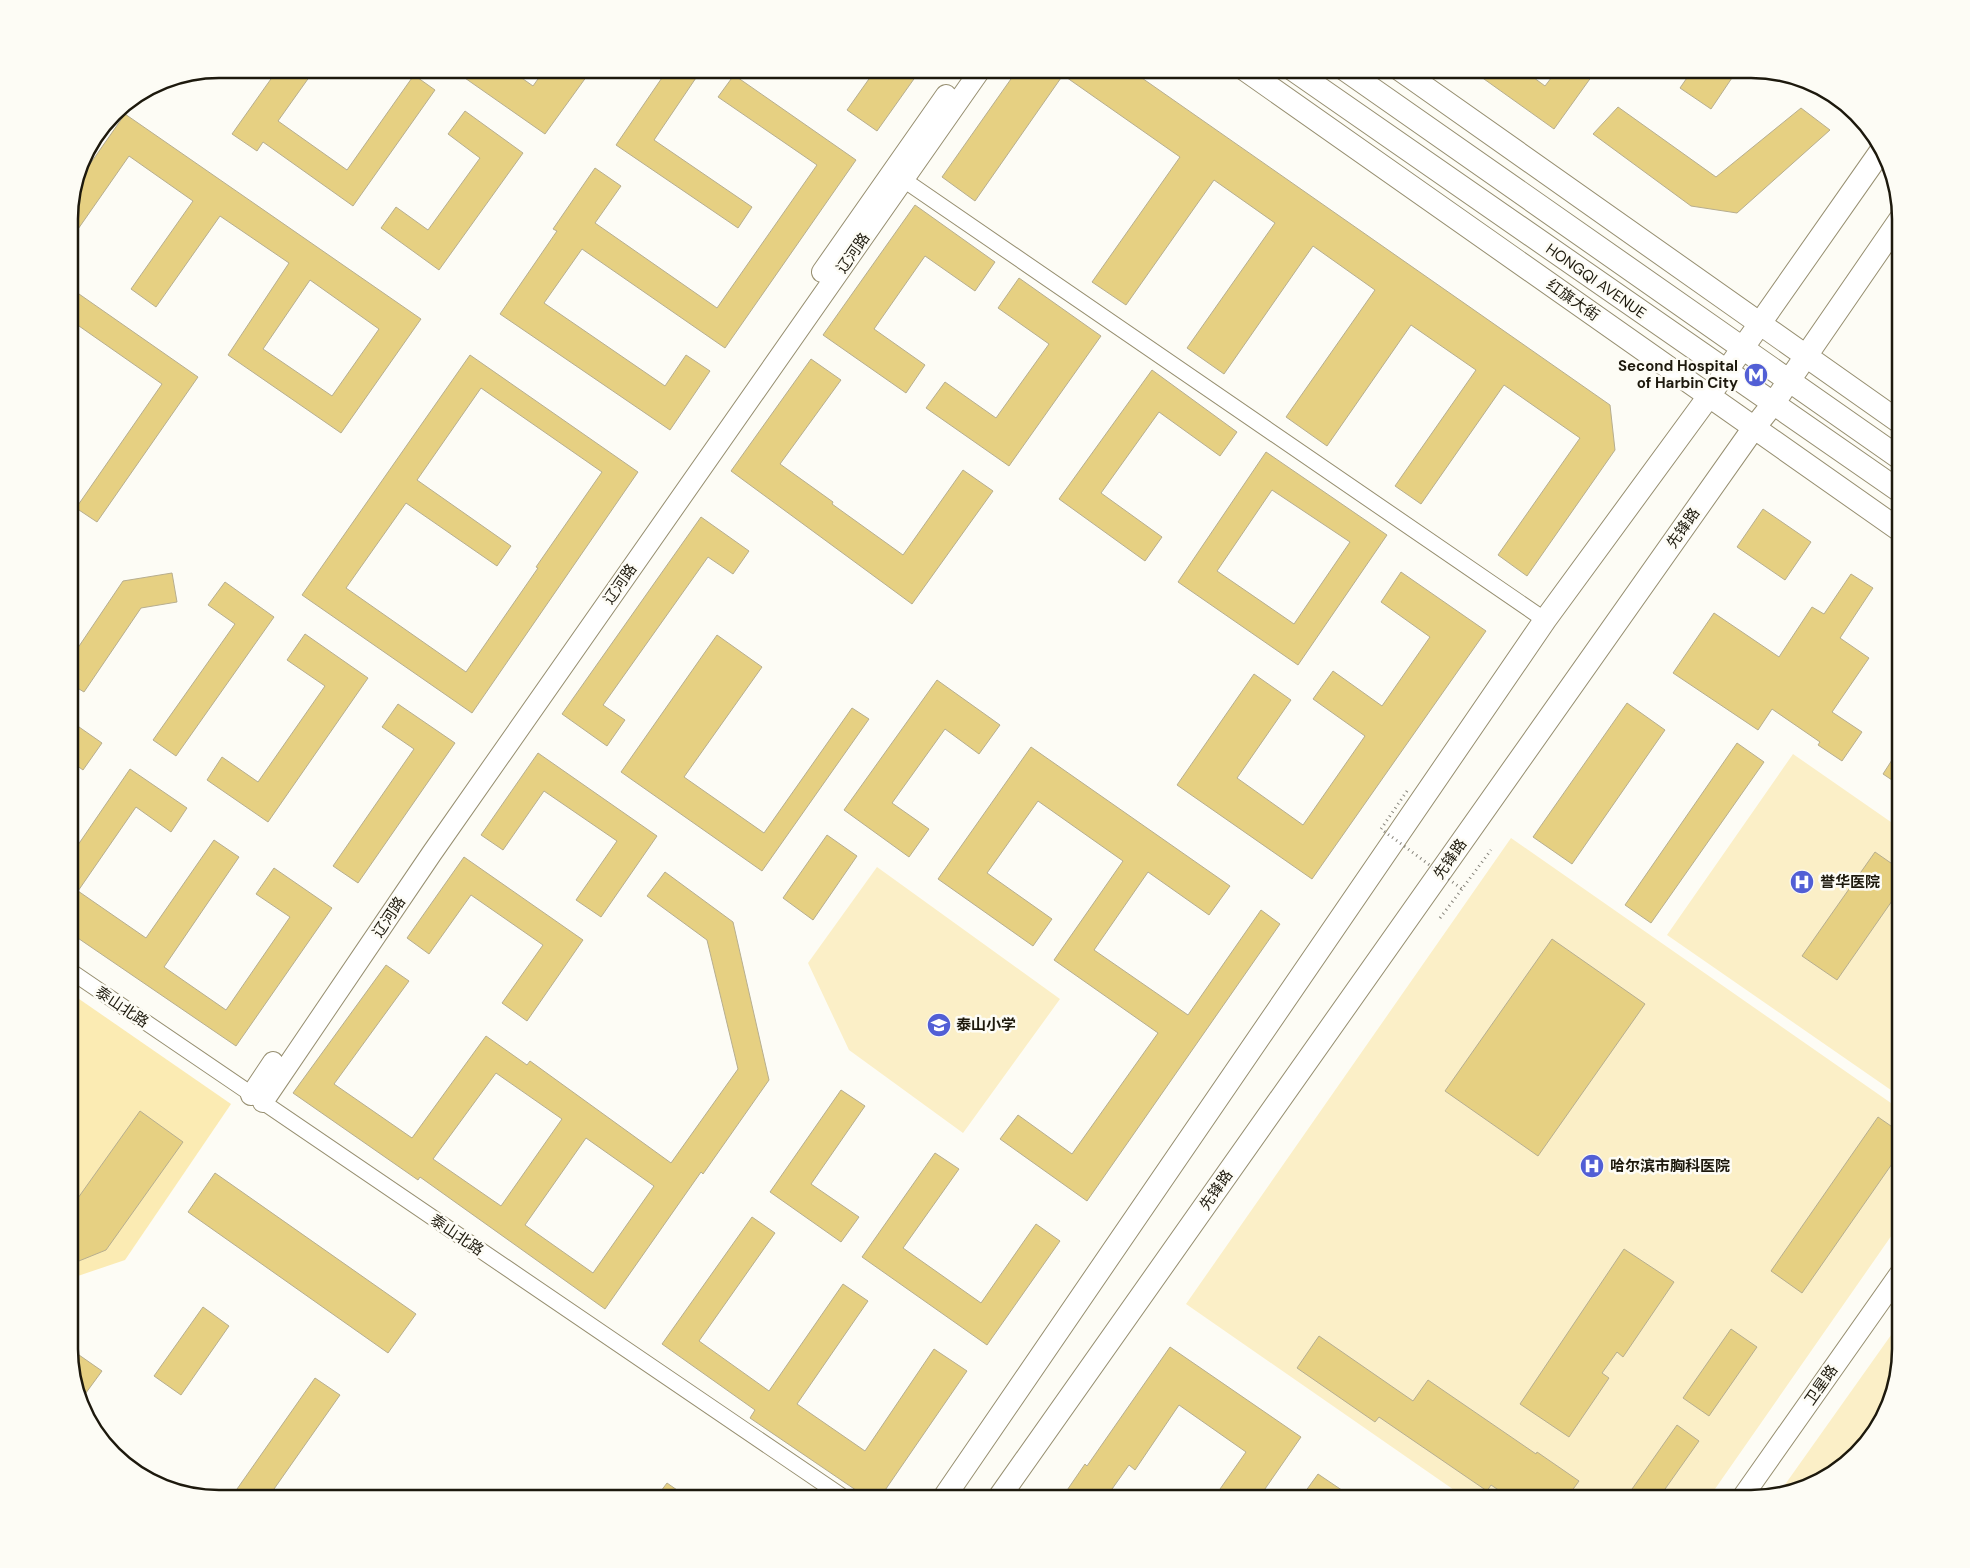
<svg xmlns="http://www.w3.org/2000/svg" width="1970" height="1568" viewBox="0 0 1970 1568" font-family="'DM Sans','Noto Sans SC',sans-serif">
<rect width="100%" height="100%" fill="#fdfcf5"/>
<path fill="#fbefc7" d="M 1793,754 L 1901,829 L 1901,1097 L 1667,935 Z
M 1511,838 L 1901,1110 L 1901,1222 L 1708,1499 L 1467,1499 L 1186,1304 Z
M 877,867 L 1060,999 L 963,1133 L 849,1050 L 808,963 Z
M 1901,1321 L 1901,1349 L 1893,1398 L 1864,1448 L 1817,1484 L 1779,1493 Z"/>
<path fill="#fbebb3" d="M 69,992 L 231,1104 L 125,1260 L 69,1279 Z"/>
<path fill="#e6d082" stroke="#b7ae8f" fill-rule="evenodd" d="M 278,69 L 315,69 L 278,121 L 347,170 L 414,75 L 435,90 L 353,206 L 263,142 L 257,151 L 232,134 Z
M 452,69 L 509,69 L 533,86 L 545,69 L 592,69 L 545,134 Z
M 668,69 L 702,69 L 654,140 L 752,207 L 738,228 L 616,145 Z
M 876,69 L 921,69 L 877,131 L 847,110 Z
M 1018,69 L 1129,69 L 1610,405 L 1615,450 L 1527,576 L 1498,555 L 1580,438 L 1504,385 L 1421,504 L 1395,486 L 1476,370 L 1411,325 L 1327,446 L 1286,417 L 1375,290 L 1313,246 L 1224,374 L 1187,348 L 1275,223 L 1214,180 L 1126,305 L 1092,282 L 1180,157 L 1063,75 L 975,201 L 942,177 Z
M 1470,69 L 1522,69 L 1545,86 L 1558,69 L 1597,69 L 1554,129 Z
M 1693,69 L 1738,69 L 1711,109 L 1680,88 Z
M 734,75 L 856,160 L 725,348 L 582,249 L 544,303 L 665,386 L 686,355 L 710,371 L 670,430 L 500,314 L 557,231 L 553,229 L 595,168 L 621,186 L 595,223 L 717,308 L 817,165 L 718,97 Z
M 1618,107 L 1716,177 L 1801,108 L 1830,130 L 1737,213 L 1691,206 L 1593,134 Z
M 465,111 L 523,153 L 439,270 L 381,228 L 396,207 L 428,230 L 480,158 L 448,134 Z
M 125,114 L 421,319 L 341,433 L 228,355 L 289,263 L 220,216 L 156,307 L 131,289 L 193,201 L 129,156 L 69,242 L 69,209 L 76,184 ZM 310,280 L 379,329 L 332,396 L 263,349 Z
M 915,205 L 995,262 L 975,291 L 925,256 L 874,329 L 925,365 L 906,393 L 823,335 Z
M 1019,278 L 1101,336 L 1009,466 L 926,408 L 945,382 L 996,418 L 1049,344 L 998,308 Z
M 69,287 L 198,377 L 97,522 L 76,508 L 162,384 L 69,319 Z
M 470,355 L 638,472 L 472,713 L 302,595 ZM 481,388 L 602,472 L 536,567 L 538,568 L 466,672 L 346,588 L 406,503 L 497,566 L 511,546 L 417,480 Z
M 811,359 L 841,380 L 780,464 L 833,502 L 832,504 L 903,555 L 963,470 L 993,491 L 912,604 L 731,471 Z
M 1152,370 L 1237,432 L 1220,456 L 1159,412 L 1101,493 L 1162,537 L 1145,561 L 1059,499 Z
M 1266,452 L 1387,535 L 1298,665 L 1178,582 ZM 1272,490 L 1350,542 L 1294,624 L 1217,571 Z
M 1763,509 L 1811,542 L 1785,580 L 1737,547 Z
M 701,517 L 749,551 L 733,574 L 708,557 L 603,705 L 625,720 L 607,746 L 562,714 Z
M 1401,572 L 1486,631 L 1312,879 L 1177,785 L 1254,674 L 1291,700 L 1237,778 L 1303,825 L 1365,736 L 1313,699 L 1333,671 L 1382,706 L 1430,637 L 1381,602 Z
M 172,573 L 177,602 L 141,608 L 84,692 L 69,683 L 69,661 L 123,581 Z
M 1851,574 L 1873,588 L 1840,638 L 1869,658 L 1832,712 L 1862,732 L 1842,761 L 1818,745 L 1820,742 L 1772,709 L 1758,730 L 1673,673 L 1714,613 L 1779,657 L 1812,607 L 1824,614 Z
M 225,582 L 274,617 L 176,756 L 153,740 L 235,624 L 208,605 Z
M 305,634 L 368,678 L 268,822 L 207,780 L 222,757 L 258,782 L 325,686 L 287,660 Z
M 717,635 L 762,667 L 684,777 L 764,833 L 852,708 L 869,719 L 762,871 L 621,772 Z
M 937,680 L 1000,725 L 979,754 L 945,729 L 892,803 L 929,829 L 909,857 L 844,810 Z
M 1627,703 L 1665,730 L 1572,864 L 1533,837 Z
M 398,704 L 455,743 L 358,883 L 333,866 L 414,749 L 382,727 Z
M 69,720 L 102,743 L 83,770 L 69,760 Z
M 1737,743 L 1764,762 L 1651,923 L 1625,905 Z
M 1901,746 L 1901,786 L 1883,774 Z
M 1031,747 L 1230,886 L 1209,915 L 1148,872 L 1094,950 L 1188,1015 L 1261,910 L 1280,924 L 1087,1201 L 1000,1139 L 1018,1115 L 1072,1154 L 1158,1033 L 1054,960 L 1123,861 L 1038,801 L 987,873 L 1052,919 L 1033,946 L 938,879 Z
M 538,753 L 657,836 L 601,917 L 576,900 L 617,841 L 544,791 L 503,850 L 481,835 Z
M 130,769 L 187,808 L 171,832 L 136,807 L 78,891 L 146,938 L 214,840 L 239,857 L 164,967 L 226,1010 L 290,917 L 256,894 L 274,868 L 332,908 L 236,1046 L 69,932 L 69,858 Z
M 827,835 L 857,856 L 813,920 L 783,898 Z
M 1875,852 L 1901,870 L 1901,888 L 1837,980 L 1802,956 Z
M 464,857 L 583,940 L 527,1021 L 502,1003 L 543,945 L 471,895 L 429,954 L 407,938 Z
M 665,872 L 733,922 L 769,1080 L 703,1174 L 701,1172 L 605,1309 L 420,1177 L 418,1180 L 293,1093 L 386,965 L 409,981 L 334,1084 L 412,1138 L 486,1036 L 527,1065 L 530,1061 L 671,1163 L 738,1069 L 707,940 L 647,896 ZM 496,1073 L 562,1119 L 501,1206 L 433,1159 ZM 586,1138 L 654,1186 L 593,1273 L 525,1225 Z
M 1552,939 L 1645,1004 L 1538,1156 L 1445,1091 Z
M 841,1090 L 865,1106 L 811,1184 L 859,1217 L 841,1242 L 770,1192 Z
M 140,1111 L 183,1142 L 106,1250 L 69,1265 L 69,1206 L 73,1205 Z
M 1878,1117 L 1901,1133 L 1901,1151 L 1802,1293 L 1771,1271 Z
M 935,1153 L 959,1169 L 903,1248 L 981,1303 L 1036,1224 L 1060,1241 L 987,1345 L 862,1257 Z
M 215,1173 L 416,1314 L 388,1353 L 188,1212 Z
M 752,1217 L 775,1233 L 699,1341 L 769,1391 L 843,1284 L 868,1301 L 797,1404 L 865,1451 L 934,1349 L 967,1371 L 879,1499 L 869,1499 L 750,1418 L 755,1410 L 662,1344 Z
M 1624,1249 L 1674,1282 L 1623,1357 L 1617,1352 L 1602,1373 L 1609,1378 L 1569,1437 L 1520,1404 Z
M 203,1307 L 229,1326 L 181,1395 L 154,1376 Z
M 1731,1329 L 1757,1347 L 1709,1416 L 1683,1398 Z
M 1319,1336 L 1413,1401 L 1428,1380 L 1536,1454 L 1537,1452 L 1579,1481 L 1566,1499 L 1512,1499 L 1491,1485 L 1487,1491 L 1379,1417 L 1375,1422 L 1297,1368 Z
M 1170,1347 L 1301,1437 L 1258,1499 L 1213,1499 L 1246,1452 L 1179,1405 L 1135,1470 L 1129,1465 L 1105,1499 L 1061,1499 L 1085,1464 L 1087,1466 Z
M 69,1348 L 102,1371 L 80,1401 L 69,1359 Z
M 315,1378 L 340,1395 L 267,1499 L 230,1499 Z
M 1677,1425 L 1699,1441 L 1658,1499 L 1625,1499 Z
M 1318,1474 L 1355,1499 L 1300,1499 Z
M 667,1483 L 690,1499 L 655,1499 Z"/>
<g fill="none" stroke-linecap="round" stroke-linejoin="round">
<g stroke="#978f71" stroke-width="17">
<path id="street" d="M 904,180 L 1545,620
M 69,970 L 846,1499"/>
</g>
<g stroke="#978f71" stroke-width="22">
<path id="secondary" d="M 822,272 L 946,95
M 251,1095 L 273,1062
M 263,1102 L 432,853 L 981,69
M 1741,1499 L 1901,1272"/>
</g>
<g stroke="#978f71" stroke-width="24">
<path id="primary" d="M 1244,69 L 1901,531
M 1292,69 L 1901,492
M 1344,69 L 1901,459
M 1399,69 L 1901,423
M 943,1499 L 1545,620 L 1709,396 L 1883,148
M 998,1499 L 1753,429 L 1773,404 L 1901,218"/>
</g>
<path stroke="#858279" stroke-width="3" stroke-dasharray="1 4" stroke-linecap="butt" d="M 1440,918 L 1462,889"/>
<use href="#street" stroke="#fff" stroke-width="15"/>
<use href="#secondary" stroke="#fff" stroke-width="20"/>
<use href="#primary" stroke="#fff" stroke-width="22"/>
<path stroke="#858279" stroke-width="3" stroke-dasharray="1 4" stroke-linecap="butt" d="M 1407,791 L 1381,829 L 1462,889 L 1491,850"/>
</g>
<defs>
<g id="metro-disc" transform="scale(1.25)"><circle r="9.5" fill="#525fd5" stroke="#fdfcf5"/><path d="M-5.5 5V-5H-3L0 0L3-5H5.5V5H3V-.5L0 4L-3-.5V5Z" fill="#fff"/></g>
<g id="hospital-disc" transform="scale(1.25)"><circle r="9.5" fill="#525fd5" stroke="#fdfcf5"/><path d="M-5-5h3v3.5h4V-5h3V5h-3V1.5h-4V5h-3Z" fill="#fff"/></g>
<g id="school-disc" transform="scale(1.25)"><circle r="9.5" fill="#525fd5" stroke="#fdfcf5"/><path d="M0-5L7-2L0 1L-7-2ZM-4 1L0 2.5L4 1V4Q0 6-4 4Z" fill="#fff"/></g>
</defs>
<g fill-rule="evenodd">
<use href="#metro-disc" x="1756" y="375"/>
<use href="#hospital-disc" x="1802" y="882"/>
<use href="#school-disc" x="939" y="1025"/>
<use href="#hospital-disc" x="1592" y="1166"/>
</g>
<g text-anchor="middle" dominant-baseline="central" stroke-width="5" stroke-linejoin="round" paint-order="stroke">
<g font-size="15" fill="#1d190d" stroke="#fdfcf5">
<text transform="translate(853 253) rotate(-55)">辽河路</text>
<text transform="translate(1596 281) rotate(35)">HONGQI AVENUE</text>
<text transform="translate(1573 300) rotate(35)">红旗大街</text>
<text transform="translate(1683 528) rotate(-55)">先锋路</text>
<text transform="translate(620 584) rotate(-55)">辽河路</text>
<text transform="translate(1450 859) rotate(-55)">先锋路</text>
<text transform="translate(389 917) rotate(-56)">辽河路</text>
<text transform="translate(122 1007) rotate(34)">泰山北路</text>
<text transform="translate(1216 1190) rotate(-55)">先锋路</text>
<text transform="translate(457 1235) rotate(34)">泰山北路</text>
<text transform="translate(1821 1385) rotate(-55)">卫星路</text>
</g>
<g font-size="15" font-weight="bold" fill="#1d190d" stroke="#fdfcf5" text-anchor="start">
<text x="1738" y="366" text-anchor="end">Second Hospital<tspan x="1738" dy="17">of Harbin City</tspan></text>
<text x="1820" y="882">誉华医院</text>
<text x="956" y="1025">泰山小学</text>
<text x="1610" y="1166">哈尔滨市胸科医院</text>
</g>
</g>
<path d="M0 0H1970V1568H0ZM219 78H1751A141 141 0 0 1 1892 219V1349A141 141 0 0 1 1751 1490H219A141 141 0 0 1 78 1349V219A141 141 0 0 1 219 78Z" fill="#fdfcf5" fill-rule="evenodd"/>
<path fill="none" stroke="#1d190d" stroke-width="2.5" d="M219 78H1751A141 141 0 0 1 1892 219V1349A141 141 0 0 1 1751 1490H219A141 141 0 0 1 78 1349V219A141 141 0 0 1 219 78Z"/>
</svg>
